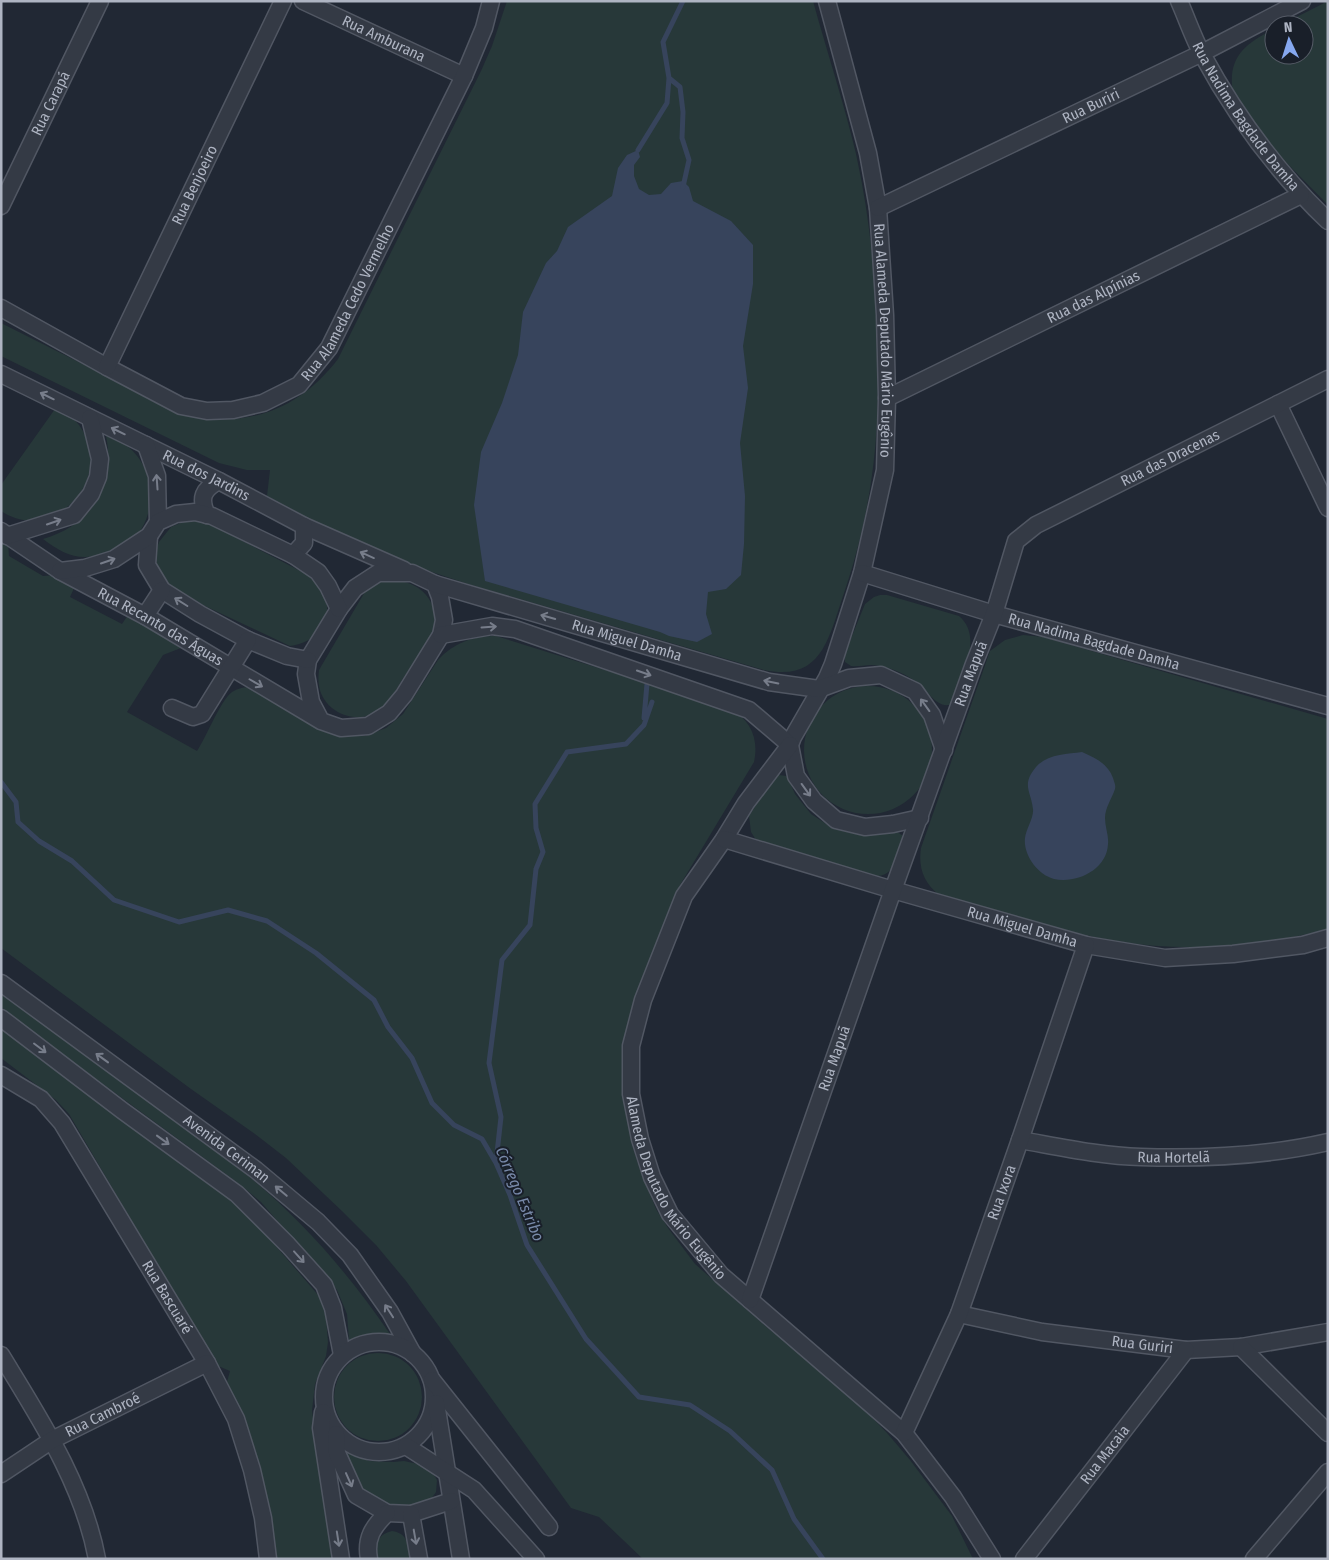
<svg xmlns="http://www.w3.org/2000/svg" width="1329" height="1560" viewBox="0 0 1329 1560" font-family="'Fira Sans Condensed',sans-serif">
<rect width="100%" height="100%" fill="#212834"/>
<path fill="#273839" d="M 507,1 L 813,1 C 827,52 844,103 856,154 C 868,208 874,261 876,316 C 882,418 876,501 842,599 C 828,641 820,682 764,670 L 468,584 L 426,570 L 386,554 L 323,526 L 267,496 L 270,470 L 247,470 L 219,463 L 1,356 L 1,323 L 182,414 C 246,429 298,411 338,359 L 481,71 L 492,46 Z
M 1328,1 L 1328,205 L 1273,149 L 1233,93 C 1227,57 1245,44 1274,29 L 1274,55 L 1304,55 L 1304,25 L 1281,25 Z
M 55,409 C 60,412 67,414 72,418 C 79,423 84,432 87,440 C 106,491 47,542 1,511 L 1,485 Z
M 106,436 C 146,446 162,493 142,528 C 138,535 131,543 124,547 C 119,550 112,551 106,553 C 80,562 64,555 43,539 C 92,525 116,486 106,436 Z
M 188,520 L 206,522 L 312,577 C 340,602 327,642 290,646 L 205,606 L 168,584 L 162,577 L 158,569 L 156,560 L 156,550 L 159,542 L 171,527 Z
M 1,539 L 8,543 L 9,556 L 43,576 L 58,575 L 75,586 L 70,597 L 122,624 L 128,615 L 177,643 L 181,648 L 163,655 L 127,712 L 197,751 C 207,736 220,701 232,692 C 238,688 245,687 251,687 L 331,733 L 342,736 L 365,736 L 386,728 L 403,714 L 438,660 C 454,643 472,636 496,636 L 730,709 C 751,720 759,739 754,762 L 680,885 L 634,1004 L 625,1098 L 632,1145 L 639,1167 L 656,1209 L 668,1228 L 695,1264 L 770,1330 L 801,1353 L 860,1405 L 887,1433 L 910,1460 L 952,1516 L 973,1559 L 643,1559 L 599,1517 L 571,1508 L 406,1281 L 376,1245 L 343,1212 L 286,1158 L 255,1134 L 191,1089 L 1,948 Z
M 390,580 C 413,580 433,593 435,617 C 436,622 436,628 434,632 C 426,647 415,661 406,674 C 397,687 390,705 375,713 C 361,720 344,718 332,708 C 320,698 317,685 319,670 L 366,590 L 382,581 Z
M 880,595 L 887,595 L 959,616 C 983,636 963,674 955,699 L 949,705 C 935,707 926,688 915,681 C 902,672 887,666 871,665 C 864,665 858,667 851,666 L 845,662 L 845,653 L 865,604 L 874,597 Z
M 1023,635 L 1043,637 L 1328,719 L 1328,929 C 1258,947 1187,953 1116,941 C 1056,931 998,911 939,895 C 924,883 918,868 921,848 L 990,651 L 1005,640 Z
M804 750a64 64 0 1 1 128 0a64 64 0 1 1-128 0Z
M 779,775 L 786,776 L 788,778 L 795,794 L 811,814 L 834,829 L 860,835 L 896,831 L 903,836 L 904,839 C 897,859 896,877 870,877 L 758,843 L 751,832 L 749,816 L 774,777 Z
M 1,991 L 247,1175 C 304,1222 348,1273 390,1334 L 367,1335 L 349,1340 L 347,1314 L 337,1290 L 261,1202 L 238,1183 L 81,1068 L 1,1007 Z
M 1,1028 L 234,1202 L 256,1223 L 319,1296 L 326,1317 L 328,1342 L 326,1356 L 315,1384 L 312,1411 L 334,1559 L 276,1559 L 271,1522 L 241,1416 L 227,1382 L 230,1371 L 216,1365 L 69,1114 L 56,1100 L 1,1058 Z
M334 1397a44 44 0 1 1 88 0a44 44 0 1 1-88 0Z
M 344,1451 L 356,1457 L 370,1461 L 393,1462 L 404,1461 L 427,1466 L 431,1470 L 437,1480 L 436,1492 L 429,1502 L 412,1507 L 390,1506 L 362,1490 Z
M 392,1531 C 408,1533 408,1545 410,1559 L 378,1559 C 375,1545 376,1535 392,1531 Z"/>
<path fill="#37445c" d="M 638,150 L 640,157 L 634,165 L 634,176 L 639,189 L 649,195 L 661,194 L 671,183 L 683,181 L 689,187 L 693,201 L 731,221 L 753,245 L 753,284 L 743,346 L 748,388 L 740,443 L 745,496 L 744,544 L 741,575 L 726,589 L 708,592 L 706,614 L 712,634 L 697,642 L 669,636 L 660,632 L 485,581 L 474,505 L 481,452 L 502,403 L 518,355 L 523,312 L 546,263 L 557,251 L 568,227 L 612,196 L 618,168 L 627,155 Z
M 1082,752 C 1096,758 1108,764 1113,778 C 1114,782 1116,785 1115,789 C 1112,798 1105,808 1105,818 C 1105,827 1109,836 1108,844 C 1107,870 1076,884 1054,879 C 1038,875 1023,855 1025,838 C 1026,829 1034,818 1033,809 C 1031,791 1021,785 1036,767 C 1047,754 1067,754 1082,752 Z"/>
<g fill="none" stroke-linecap="round" stroke-linejoin="round">
<path stroke="#37445c" stroke-width="5" d="M 669,78 L 680,87 L 683,112 L 682,138 L 689,160 L 683,187
M 638,150 L 667,103 L 669,78 L 663,42 L 683,1
M 644,718 L 647,684
M 1,782 L 16,802 L 18,822 L 39,841 L 72,861 L 114,900 L 179,922 L 228,910 L 267,921 L 316,953 L 374,1000 L 388,1027 L 412,1058 L 432,1103 L 454,1125 L 482,1139 L 496,1163 L 510,1195 L 527,1245 L 586,1339 L 639,1397 L 690,1405 L 730,1431 L 772,1470 L 794,1519 L 823,1559
M 496,1162 L 501,1117 L 489,1063 L 502,960 L 530,925 L 536,869 L 543,852 L 536,828 L 535,804 L 567,752 L 626,744 L 644,725 L 652,702"/>
<g stroke="#515763" stroke-width="19">
<g id="minor">
<path id="s1" d="M 303,1 L 464,76"/>
<path id="s2" d="M 827,1 L 868,153 L 878,208 L 885,315 L 887,398 L 885,470 L 862,573 L 833,664 L 827,678 L 793,737 L 790,745 L 796,776 L 814,801 L 836,820 L 865,827 L 893,824 L 920,818"/>
<path id="s3" d="M 1179,1 C 1187,19 1193,37 1202,54 C 1235,115 1278,173 1328,221"/>
<path id="s4" d="M 1,206 L 100,1"/>
<path id="s5" d="M 878,208 L 1202,53 L 1302,1"/>
<path id="s6" d="M 1,308 L 107,367 L 181,406 L 207,411 L 233,410 L 263,403 L 299,385 L 329,348 L 464,76 L 484,28 L 491,1"/>
<path id="s7" d="M 107,367 L 283,1"/>
<path id="s8" d="M 1,374 L 219,481 L 304,526 L 404,570"/>
<path id="s9" d="M 887,398 L 1301,195"/>
<path d="M 1278,404 L 1328,508"/>
<path d="M 146,445 L 157,476 L 158,522"/>
<path d="M 207,515 C 199,498 203,489 219,481"/>
<path id="s10" d="M 1,531 L 60,571 L 145,616 L 321,721 L 341,728 L 368,726 L 389,713 L 404,695 L 441,635 L 444,620 L 440,597 L 435,584 L 412,573 L 378,573 L 355,588 L 339,609 L 308,660 L 306,674 L 311,702 L 321,721"/>
<path d="M 7,536 L 74,515 L 91,494 L 98,477 L 100,459 L 90,418"/>
<path d="M 149,536 L 147,565 L 162,590 L 200,614 L 248,640 L 287,656 L 308,660"/>
<path d="M 293,555 L 304,543 L 304,526"/>
<path d="M 60,571 L 85,568 L 114,559 L 149,536 L 158,522 L 176,514 L 195,512 L 212,516 L 293,555 L 318,572 L 328,586 L 339,609"/>
<path id="s11" d="M 862,573 L 994,614 L 1328,706"/>
<path id="s12" d="M 435,584 L 769,682 L 819,689 L 849,678 L 881,675 L 915,691 L 932,715 L 944,750"/>
<path d="M 145,616 L 162,590"/>
<path d="M 441,635 L 492,626 L 515,629 L 749,710 L 790,745"/>
<path d="M 172,708 L 193,717 L 202,714 L 248,640"/>
<path id="s13" d="M 790,745 L 746,803 L 724,839 L 684,896 L 643,1000 L 631,1046 L 631,1094 L 640,1139 L 652,1177 L 670,1214 L 721,1275 L 904,1433 L 953,1497 L 992,1559"/>
<path id="s14" d="M 724,839 L 893,890 L 1086,945 L 1165,958 L 1233,954 L 1303,945 L 1328,938"/>
<path id="s15" d="M 1,983 L 256,1170 L 318,1222 L 350,1255 L 390,1312 L 413,1354"/>
<path d="M 1,1018 L 123,1111 L 237,1194 L 288,1245 L 324,1285 L 333,1308 L 342,1355"/>
<path id="s16" d="M 1,1075 L 41,1099 L 62,1123 L 207,1363 L 236,1419 L 252,1470 L 263,1518 L 268,1559"/>
<path id="s17" d="M 1020,1140 C 1060,1147 1101,1156 1141,1157 C 1203,1159 1267,1156 1328,1142"/>
<path id="s18" d="M 750,1300 L 893,890 L 974,664 L 994,614 L 1016,541 L 1036,525 L 1328,379"/>
<path id="s19" d="M 959,1314 L 1042,1332 L 1186,1350 L 1241,1347 L 1328,1332"/>
<circle cx="379" cy="1397" r="55"/>
<path d="M 1241,1347 L 1328,1433"/>
<path d="M 1,1355 C 40,1419 83,1484 97,1559"/>
<path d="M 432,1380 L 549,1527"/>
<path d="M 436,1403 L 461,1559"/>
<path d="M 323,1412 L 321,1428 L 341,1559"/>
<path id="s20" d="M 904,1433 L 959,1314 L 1020,1140 L 1086,945"/>
<path d="M 336,1434 L 337,1453 L 356,1495 L 387,1513 L 411,1514 L 451,1501"/>
<path d="M 406,1446 L 474,1490 L 536,1559"/>
<path id="s21" d="M 1,1474 L 52,1440 L 207,1363"/>
<path d="M 411,1514 L 419,1559"/>
<path d="M 369,1559 C 365,1538 373,1527 387,1513"/>
<path id="s22" d="M 1024,1559 L 1186,1350"/>
<path d="M 1254,1559 L 1328,1472"/>
</g>
</g>
<use href="#minor" stroke="#343a45" stroke-width="16"/>
</g>
<defs><path id="oneway-shaft" d="M-6 0H5M1.5-3L5.5 0L1.5 3" fill="none" stroke-width="1.6" stroke-linecap="round" stroke-linejoin="round" transform="scale(1.25)"/></defs>
<g stroke="#777d8a">
<use href="#oneway-shaft" transform="translate(47 396) rotate(-154)"/>
<use href="#oneway-shaft" transform="translate(118 431) rotate(-154)"/>
<use href="#oneway-shaft" transform="translate(157 482) rotate(-94)"/>
<use href="#oneway-shaft" transform="translate(54 522) rotate(-19)"/>
<use href="#oneway-shaft" transform="translate(367 555) rotate(-156)"/>
<use href="#oneway-shaft" transform="translate(108 561) rotate(-19)"/>
<use href="#oneway-shaft" transform="translate(181 602) rotate(-148)"/>
<use href="#oneway-shaft" transform="translate(548 617) rotate(-164)"/>
<use href="#oneway-shaft" transform="translate(489 627) rotate(-4)"/>
<use href="#oneway-shaft" transform="translate(644 673) rotate(19)"/>
<use href="#oneway-shaft" transform="translate(771 682) rotate(-168)"/>
<use href="#oneway-shaft" transform="translate(256 683) rotate(30)"/>
<use href="#oneway-shaft" transform="translate(925 705) rotate(-126)"/>
<use href="#oneway-shaft" transform="translate(806 790) rotate(54)"/>
<use href="#oneway-shaft" transform="translate(40 1048) rotate(37)"/>
<use href="#oneway-shaft" transform="translate(102 1058) rotate(-144)"/>
<use href="#oneway-shaft" transform="translate(163 1140) rotate(36)"/>
<use href="#oneway-shaft" transform="translate(281 1191) rotate(-140)"/>
<use href="#oneway-shaft" transform="translate(299 1257) rotate(48)"/>
<use href="#oneway-shaft" transform="translate(389 1311) rotate(-123)"/>
<use href="#oneway-shaft" transform="translate(349 1480) rotate(66)"/>
<use href="#oneway-shaft" transform="translate(415 1537) rotate(80)"/>
<use href="#oneway-shaft" transform="translate(338 1539) rotate(81)"/>
</g>
<g text-anchor="middle" dominant-baseline="central" stroke-width="4" stroke-linejoin="round" paint-order="stroke">
<g font-size="15" fill="#aeb4c2" stroke="#191f29">
<text stroke="none"><textPath href="#s1" startOffset="89">Rua Amburana</textPath></text>
<text stroke="none"><textPath href="#s4" startOffset="114">Rua Carapá</textPath></text>
<text stroke="none"><textPath href="#s5" startOffset="236">Rua Buriri</textPath></text>
<text stroke="none"><textPath href="#s3" startOffset="134">Rua Nadima Bagdade Damha</textPath></text>
<text stroke="none"><textPath href="#s7" startOffset="202">Rua Benjoeiro</textPath></text>
<text stroke="none"><textPath href="#s9" startOffset="230">Rua das Alpínias</textPath></text>
<text stroke="none"><textPath href="#s6" startOffset="425">Rua Alameda Cedo Vermelho</textPath></text>
<text stroke="none"><textPath href="#s2" startOffset="346">Rua Alameda Deputado Mário Eugênio</textPath></text>
<text stroke="none"><textPath href="#s18" startOffset="980">Rua das Dracenas</textPath></text>
<text stroke="none"><textPath href="#s8" startOffset="229">Rua dos Jardins</textPath></text>
<text stroke="none"><textPath href="#s10" startOffset="186">Rua Recanto das Águas</textPath></text>
<text stroke="none"><textPath href="#s12" startOffset="200">Rua Miguel Damha</textPath></text>
<text stroke="none"><textPath href="#s11" startOffset="242">Rua Nadima Bagdade Damha</textPath></text>
<text stroke="none"><textPath href="#s18" startOffset="664">Rua Mapuã</textPath></text>
<text stroke="none"><textPath href="#s14" startOffset="311">Rua Miguel Damha</textPath></text>
<text stroke="none"><textPath href="#s18" startOffset="256">Rua Mapuã</textPath></text>
<text stroke="none"><textPath href="#s15" startOffset="280">Avenida Ceriman</textPath></text>
<text stroke="none"><textPath href="#s17" startOffset="155">Rua Hortelã</textPath></text>
<text stroke="none"><textPath href="#s13" startOffset="498">Alameda Deputado Mário Eugênio</textPath></text>
<text stroke="none"><textPath href="#s20" startOffset="260">Rua Ixora</textPath></text>
<text stroke="none"><textPath href="#s16" startOffset="282">Rua Bascuaré</textPath></text>
<text stroke="none"><textPath href="#s19" startOffset="186">Rua Guriri</textPath></text>
<text stroke="none"><textPath href="#s21" startOffset="118">Rua Cambroé</textPath></text>
<text stroke="none"><textPath href="#s22" startOffset="132">Rua Macaia</textPath></text>
</g>
<g font-size="16" font-style="italic" fill="#7889a9" stroke="#191f29">
<text transform="translate(520 1194) rotate(67)">Córrego Estribo</text>
</g>
</g>
<rect width="1329" height="1560" fill="none" stroke="#aeb4c2" stroke-width="5"/>
<g transform="translate(1289 40) rotate(356)"><circle r="24" fill="#191f29" stroke="#555b66"/>
<path d="M0-4L9 19L0 12L-9 19Z" fill="#86a8ef"/>
<text y="-8" font-size="14" font-weight="bold" text-anchor="middle" fill="#aeb4c2">N</text>
</g>
</svg>
